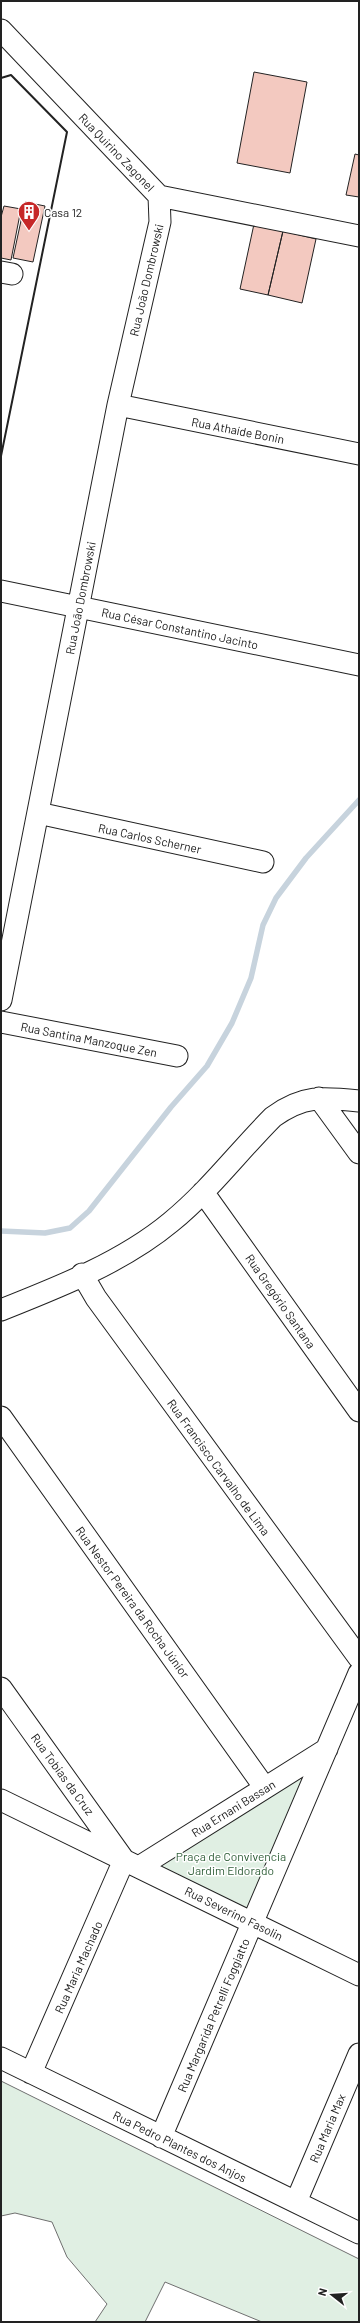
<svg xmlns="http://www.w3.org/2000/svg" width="360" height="2323" viewBox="0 0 360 2323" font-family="Barlow,sans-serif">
<rect width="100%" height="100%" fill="#fff"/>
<path fill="#e0efe3" stroke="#6f6f6f" d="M 317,1764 L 250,1915 L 152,1868 Z
M 1,2081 L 359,2259 L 359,2322 L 262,2322 L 165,2282 L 145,2322 L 95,2322 L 107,2304 L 67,2257 L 52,2222 L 15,2213 L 1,2216 Z"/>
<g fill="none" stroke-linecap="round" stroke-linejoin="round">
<path stroke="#c7d3dd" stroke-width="5.5" d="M 1,1231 L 45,1233 L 70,1228 L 89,1211 L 171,1107 L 207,1066 L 232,1023 L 251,978 L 263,925 L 276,898 L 306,858 L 359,800"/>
</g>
<path fill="#f3c9c0" stroke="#222" d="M 254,72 L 307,82 L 290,173 L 237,163 Z
M 355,154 L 359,155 L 359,197 L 346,195 Z
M 25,202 L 45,206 L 33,262 L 13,258 Z
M 4,206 L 21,209 L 11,260 L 1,258 L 1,217 Z
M 254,224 L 283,231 L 268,295 L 240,289 Z
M 283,231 L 316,239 L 302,303 L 268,295 Z"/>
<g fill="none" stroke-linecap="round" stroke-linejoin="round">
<g stroke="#222" stroke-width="23">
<path id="minor" d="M 1,30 L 159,196 L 359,236
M 1,272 L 12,274
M 118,405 L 359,454
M 1,591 L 359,665
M 38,813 L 263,862
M 1,1000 L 118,405 L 160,222 L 159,196
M 1,1022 L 177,1056
M 319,1098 L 359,1153
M 203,1192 L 359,1411
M 82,1274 L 96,1298 L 359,1658
M 1,1310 C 59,1287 123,1262 171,1222 C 209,1191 239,1151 273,1117 C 303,1095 323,1097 359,1101
M 1,1417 L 265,1788
M 1,1688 L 124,1860 L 31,2073
M 1,1800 L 359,1975
M 139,1867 L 327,1749
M 1,2058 L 359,2233
M 161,2137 L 359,1673
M 296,2202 L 359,2054"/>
</g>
<use href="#minor" stroke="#fff" stroke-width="21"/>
<path stroke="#222" stroke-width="2" d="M 1,78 L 11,75 L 67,132 L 1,456"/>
</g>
<defs>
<g id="building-pin" transform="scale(1.15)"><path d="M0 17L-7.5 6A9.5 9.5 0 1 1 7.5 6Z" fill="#c62828" stroke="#fff"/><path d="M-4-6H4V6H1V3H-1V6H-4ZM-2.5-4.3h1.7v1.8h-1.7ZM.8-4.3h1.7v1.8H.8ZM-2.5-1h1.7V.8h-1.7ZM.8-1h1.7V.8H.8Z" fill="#fff"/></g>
</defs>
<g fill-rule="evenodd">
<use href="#building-pin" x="29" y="212"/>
</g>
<g text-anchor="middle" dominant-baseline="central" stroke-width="3" stroke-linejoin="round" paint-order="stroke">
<g font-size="12" fill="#222" stroke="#fff">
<text transform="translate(117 152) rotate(46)">Rua Quirino Zagonel</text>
<text transform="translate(146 280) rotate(-77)">Rua João Dombrowski</text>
<text transform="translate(238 430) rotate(11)">Rua Athaíde Bonin</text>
<text transform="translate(80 598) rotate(-79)">Rua João Dombrowski</text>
<text transform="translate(180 628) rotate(12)">Rua César Constantino Jacinto</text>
<text transform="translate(150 838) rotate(12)">Rua Carlos Scherner</text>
<text transform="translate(89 1039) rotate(11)">Rua Santina Manzoque Zen</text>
<text transform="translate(281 1301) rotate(55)">Rua Gregório Santana</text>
<text transform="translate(219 1467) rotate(54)">Rua Francisco Carvalho de Lima</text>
<text transform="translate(133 1602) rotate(54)">Rua Nestor Pereira da Rocha Júnior</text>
<text transform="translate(63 1774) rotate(54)">Rua Tobias da Cruz</text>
<text transform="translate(233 1808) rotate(-32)">Rua Ernani Bassan</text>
<text transform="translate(234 1913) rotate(26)">Rua Severino Fasolin</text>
<text transform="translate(78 1967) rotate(-66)">Rua Maria Machado</text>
<text transform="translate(213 2015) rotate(-67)">Rua Margarida Petrelli Foggiatto</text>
<text transform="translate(327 2128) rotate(-67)">Rua Maria Max</text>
<text transform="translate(180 2146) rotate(26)">Rua Pedro Plantes dos Anjos</text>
</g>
<g font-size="12" fill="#222" stroke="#fff" text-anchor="start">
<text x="44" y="212">Casa 12</text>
</g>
<g font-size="12" fill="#2f5e38" stroke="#fff">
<text x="231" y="1856">Praça de Convivencia<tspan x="231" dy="14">Jardim Eldorado</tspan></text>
</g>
</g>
<rect width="360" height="2323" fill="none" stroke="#222222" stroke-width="4"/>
<g transform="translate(332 2295) rotate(287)" stroke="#ffffff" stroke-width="3" paint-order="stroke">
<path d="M0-3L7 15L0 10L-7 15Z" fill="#222222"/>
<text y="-6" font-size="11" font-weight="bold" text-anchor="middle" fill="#222222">N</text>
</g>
</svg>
